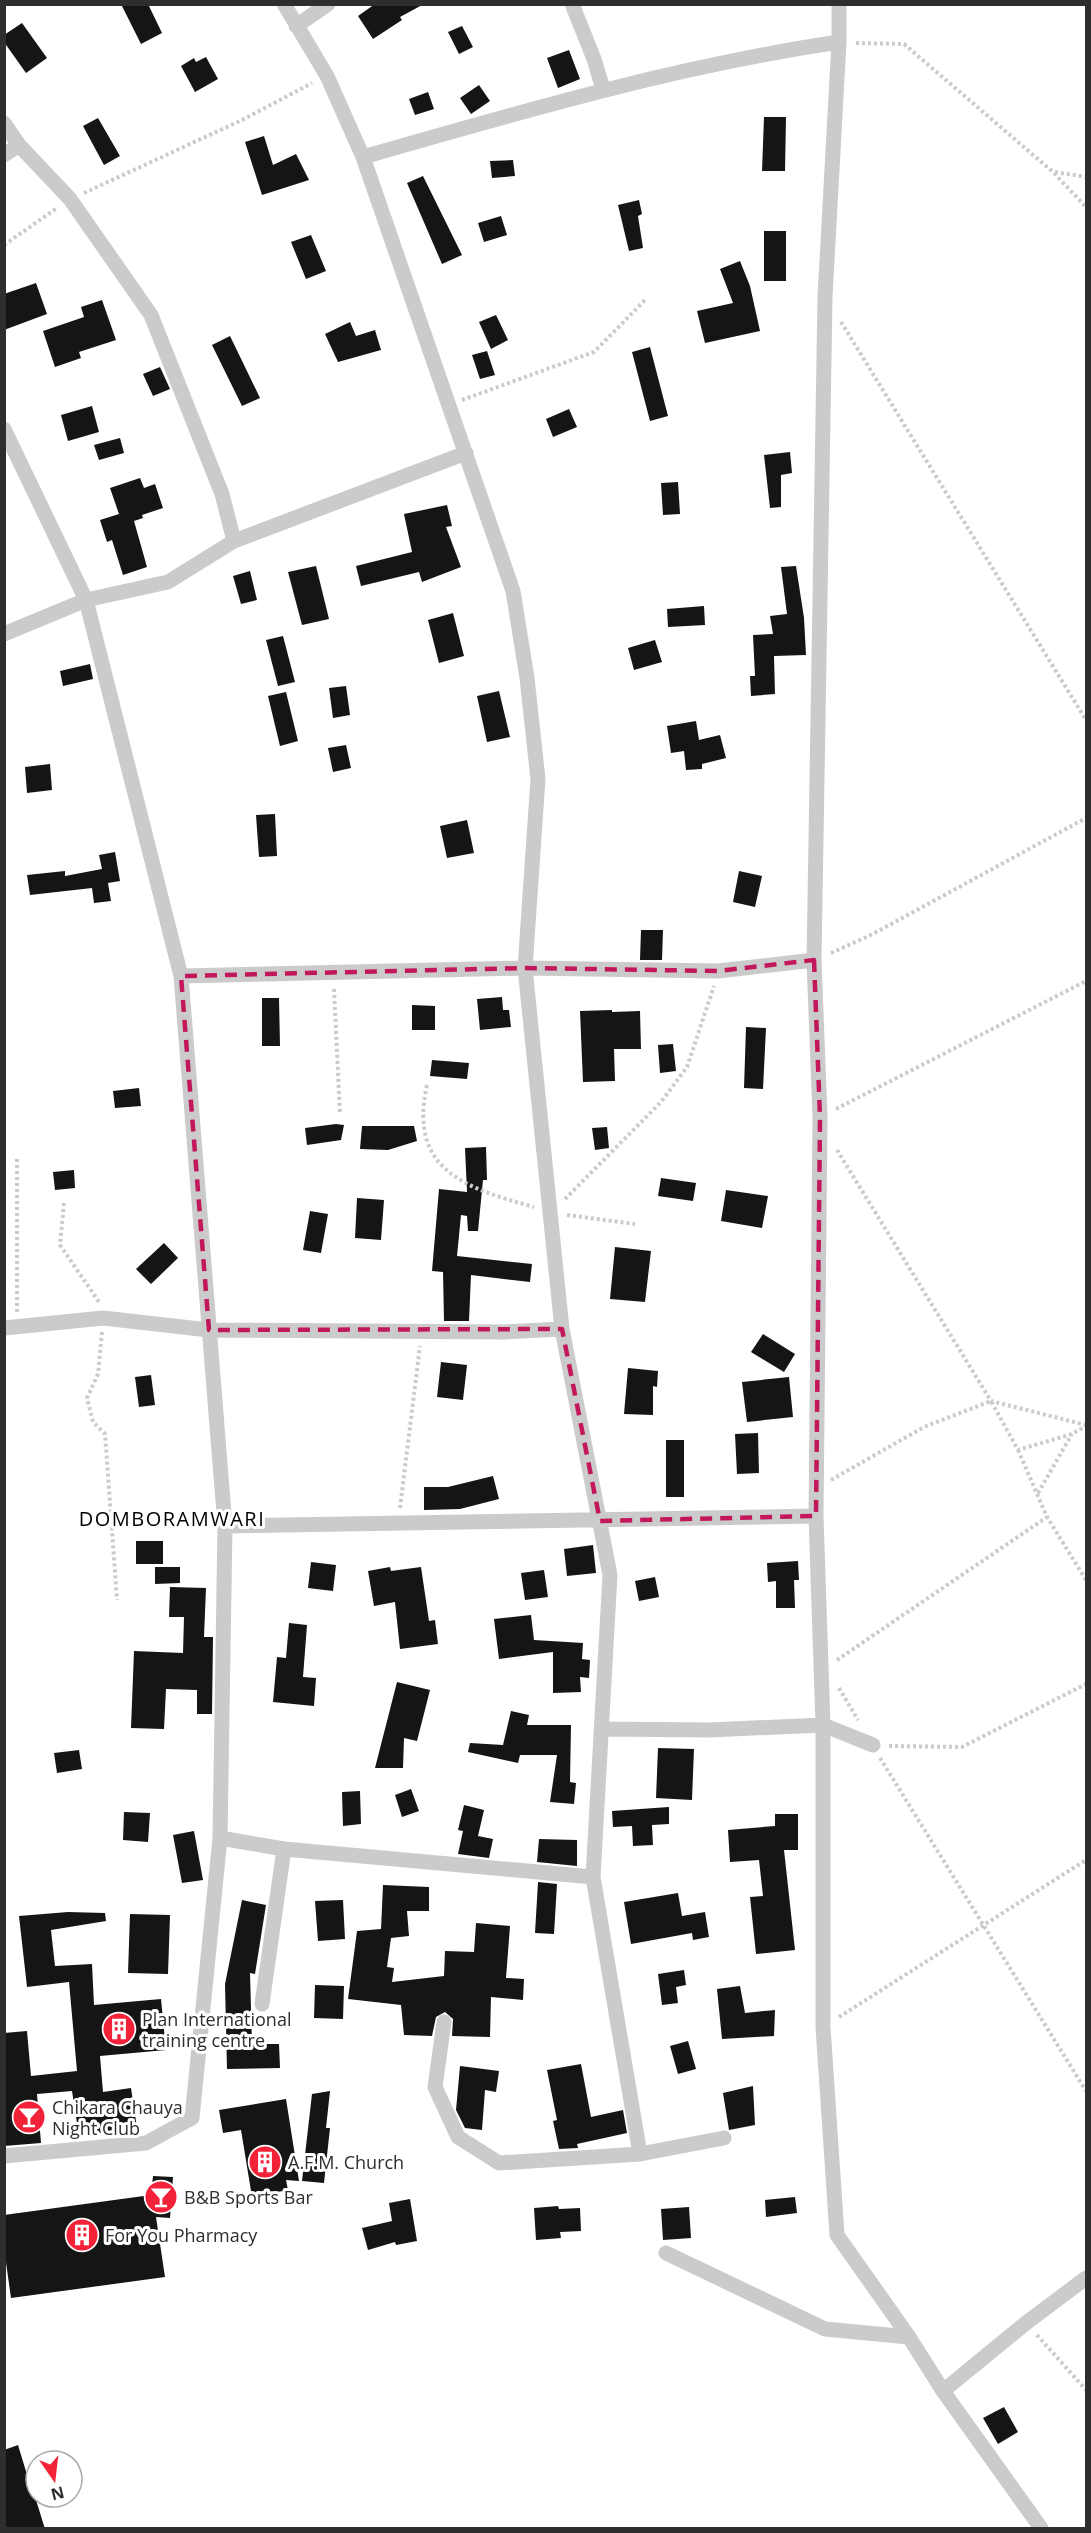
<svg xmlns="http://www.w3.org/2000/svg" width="1091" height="2533" viewBox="0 0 1091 2533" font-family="'Open Sans',sans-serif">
<rect width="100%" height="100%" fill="#fff"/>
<path fill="#151515" d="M 121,4 L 148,4 L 162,33 L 141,44 Z
M 375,4 L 424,4 L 400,17 L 402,20 L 373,39 L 358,16 Z
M 22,23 L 47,58 L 26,73 L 4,42 L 4,35 Z
M 462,26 L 473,47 L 459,54 L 448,32 Z
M 569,50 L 580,79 L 558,88 L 547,58 Z
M 206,57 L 218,79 L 195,92 L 181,66 L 194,58 L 196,62 Z
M 479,85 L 490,101 L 471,114 L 460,98 Z
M 428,92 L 434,109 L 415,115 L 409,99 Z
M 764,117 L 786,117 L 785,171 L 762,171 Z
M 98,118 L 120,156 L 104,165 L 83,126 Z
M 264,136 L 273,165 L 296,154 L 309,180 L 262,195 L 245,142 Z
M 513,160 L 515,176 L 492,178 L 490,161 Z
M 423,176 L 462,255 L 442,264 L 407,183 Z
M 639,200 L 642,214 L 638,216 L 643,248 L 629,251 L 618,205 Z
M 501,216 L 507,235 L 484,242 L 478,223 Z
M 764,231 L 786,231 L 786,281 L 764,281 Z
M 311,235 L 326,271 L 306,279 L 291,242 Z
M 740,261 L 750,286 L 760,331 L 705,343 L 697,311 L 733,303 L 720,269 Z
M 36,283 L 47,314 L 4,330 L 4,294 Z
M 102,300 L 116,340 L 79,352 L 81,358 L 55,367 L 43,331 L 84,317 L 81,307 Z
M 496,315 L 508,340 L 491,349 L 479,322 Z
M 350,322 L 356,336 L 375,330 L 381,350 L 338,362 L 325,334 Z
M 230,336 L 260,398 L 242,406 L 212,345 Z
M 650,347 L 668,416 L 650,421 L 632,352 Z
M 487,351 L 495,375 L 480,379 L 472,355 Z
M 160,367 L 170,389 L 153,396 L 143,374 Z
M 92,406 L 99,432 L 68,441 L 61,415 Z
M 569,409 L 577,427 L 553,437 L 546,419 Z
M 120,438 L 124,453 L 99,460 L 94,445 Z
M 790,452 L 792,473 L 781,475 L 781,507 L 770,508 L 764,455 Z
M 140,478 L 144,488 L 155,484 L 163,508 L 142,515 L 143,518 L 134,521 L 147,567 L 123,575 L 112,540 L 107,542 L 100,520 L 119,514 L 110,488 Z
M 678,482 L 680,514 L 663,515 L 661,483 Z
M 447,505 L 452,526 L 446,527 L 461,567 L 422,582 L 419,572 L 361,586 L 356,566 L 412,552 L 404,514 Z
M 316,566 L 329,619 L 302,625 L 288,572 Z
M 796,566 L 804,618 L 806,655 L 774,656 L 775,694 L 751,696 L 750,676 L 755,676 L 753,635 L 773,634 L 770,616 L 787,614 L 781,567 Z
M 250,571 L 257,600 L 241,604 L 233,576 Z
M 704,606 L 705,625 L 668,627 L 667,609 Z
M 453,613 L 464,656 L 439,663 L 428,620 Z
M 283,636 L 295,682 L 278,686 L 266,640 Z
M 655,640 L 662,662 L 634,670 L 628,648 Z
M 90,664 L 93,679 L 63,686 L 60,671 Z
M 346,686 L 350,715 L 333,718 L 329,688 Z
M 499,691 L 510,737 L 487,742 L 477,696 Z
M 286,692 L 298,741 L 280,746 L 268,696 Z
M 696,721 L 699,740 L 720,735 L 726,758 L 702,764 L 702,769 L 686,770 L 684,751 L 671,753 L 667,726 Z
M 346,745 L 351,768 L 333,772 L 328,748 Z
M 50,764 L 52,790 L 27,793 L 25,767 Z
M 275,814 L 277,856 L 259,857 L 256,815 Z
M 467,820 L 474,853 L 447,858 L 440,826 Z
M 115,852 L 120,881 L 108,883 L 111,901 L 94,903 L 92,888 L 30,895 L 27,875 L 65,871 L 65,876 L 102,869 L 99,855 Z
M 739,871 L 762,876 L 755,907 L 733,902 Z
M 641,930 L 663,930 L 662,960 L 640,960 Z
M 502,997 L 503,1010 L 509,1010 L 511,1027 L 480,1030 L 477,999 Z
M 262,998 L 279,998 L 280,1046 L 262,1046 Z
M 412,1005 L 435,1006 L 435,1030 L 412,1030 Z
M 612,1010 L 612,1012 L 640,1011 L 641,1049 L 614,1049 L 615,1081 L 583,1082 L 580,1011 Z
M 746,1027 L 766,1028 L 763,1089 L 744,1088 Z
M 673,1044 L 676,1071 L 660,1073 L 658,1045 Z
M 432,1060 L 469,1063 L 467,1079 L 430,1076 Z
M 139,1088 L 141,1106 L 115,1108 L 113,1091 Z
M 336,1124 L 344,1125 L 341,1140 L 307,1145 L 305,1128 Z
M 362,1126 L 414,1126 L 417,1141 L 388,1150 L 360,1149 Z
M 607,1127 L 609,1148 L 595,1150 L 592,1128 Z
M 486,1147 L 487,1180 L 483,1180 L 478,1231 L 468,1231 L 467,1216 L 461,1215 L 457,1256 L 532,1264 L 530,1282 L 471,1275 L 469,1321 L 444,1321 L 443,1272 L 432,1271 L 439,1189 L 467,1192 L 465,1148 Z
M 74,1170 L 75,1188 L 55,1190 L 53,1172 Z
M 661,1178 L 696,1183 L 693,1201 L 658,1196 Z
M 726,1190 L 768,1196 L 762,1228 L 721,1221 Z
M 357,1198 L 384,1200 L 381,1240 L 355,1238 Z
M 310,1211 L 328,1214 L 321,1253 L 303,1250 Z
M 164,1243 L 178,1258 L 151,1284 L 136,1269 Z
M 615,1247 L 651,1251 L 645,1302 L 610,1299 Z
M 763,1334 L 795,1354 L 784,1372 L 751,1352 Z
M 441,1362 L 467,1365 L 463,1400 L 437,1397 Z
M 628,1368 L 658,1371 L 657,1387 L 653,1386 L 653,1415 L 624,1414 Z
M 151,1375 L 155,1405 L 139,1407 L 135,1377 Z
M 789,1377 L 793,1417 L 747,1422 L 742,1382 Z
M 758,1433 L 759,1473 L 737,1474 L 735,1434 Z
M 666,1440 L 684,1440 L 684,1497 L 666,1497 Z
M 493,1476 L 499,1499 L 460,1509 L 424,1510 L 424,1487 L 448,1487 Z
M 136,1541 L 163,1541 L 163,1564 L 136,1564 Z
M 593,1545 L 596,1573 L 567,1576 L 564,1549 Z
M 798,1561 L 799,1580 L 794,1580 L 795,1608 L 776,1608 L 776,1581 L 768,1582 L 767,1563 Z
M 311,1562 L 336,1565 L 333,1591 L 308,1588 Z
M 155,1567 L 180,1567 L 180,1583 L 155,1584 Z
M 390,1567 L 391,1571 L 421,1567 L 429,1621 L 435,1620 L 438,1644 L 400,1649 L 395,1602 L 374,1606 L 368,1571 Z
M 544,1570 L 548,1597 L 525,1600 L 521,1573 Z
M 655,1577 L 659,1597 L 639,1601 L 635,1581 Z
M 170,1587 L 206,1588 L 204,1637 L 213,1637 L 212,1714 L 197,1714 L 197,1690 L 166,1689 L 164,1729 L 131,1728 L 134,1651 L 183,1653 L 184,1617 L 169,1617 Z
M 531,1615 L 534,1640 L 583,1643 L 582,1659 L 590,1660 L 589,1678 L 580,1677 L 581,1692 L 553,1693 L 553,1652 L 499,1659 L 494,1619 Z
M 289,1623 L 307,1625 L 303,1677 L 316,1678 L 314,1706 L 273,1702 L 277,1657 L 286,1658 Z
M 397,1682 L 430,1690 L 417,1741 L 404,1738 L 403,1768 L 375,1768 Z
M 511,1711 L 529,1715 L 527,1725 L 571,1725 L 570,1782 L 576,1783 L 574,1804 L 550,1802 L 557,1755 L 520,1755 L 518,1763 L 468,1752 L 470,1743 L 503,1745 Z
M 658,1748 L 694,1749 L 692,1800 L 656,1798 Z
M 79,1750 L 82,1769 L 57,1773 L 54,1753 Z
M 411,1789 L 419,1811 L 402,1817 L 395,1795 Z
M 360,1791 L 361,1824 L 343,1826 L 342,1792 Z
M 464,1805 L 484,1810 L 478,1836 L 493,1839 L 489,1858 L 458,1854 L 463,1831 L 458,1830 Z
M 669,1807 L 669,1824 L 652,1825 L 653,1845 L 633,1846 L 632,1826 L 613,1827 L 612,1811 Z
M 124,1812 L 150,1813 L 148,1842 L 123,1840 Z
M 775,1814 L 798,1814 L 798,1850 L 784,1850 L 795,1950 L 756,1954 L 750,1897 L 763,1896 L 759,1860 L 730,1862 L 728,1830 L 775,1826 Z
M 194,1831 L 203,1880 L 182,1883 L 173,1835 Z
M 539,1839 L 577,1840 L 577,1866 L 537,1862 Z
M 538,1882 L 557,1884 L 554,1934 L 535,1933 Z
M 383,1885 L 429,1887 L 429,1911 L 407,1911 L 409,1936 L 391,1938 L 387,1967 L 394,1968 L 392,1982 L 444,1976 L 445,1951 L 474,1952 L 476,1923 L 510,1926 L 506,1978 L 524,1979 L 523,2000 L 491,1997 L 490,2037 L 452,2036 L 453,2019 L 445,2012 L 436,2017 L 432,2036 L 404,2035 L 401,2005 L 348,1999 L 357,1931 L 381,1929 Z
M 678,1893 L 682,1916 L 705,1912 L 709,1937 L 693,1940 L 692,1933 L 631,1944 L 624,1902 Z
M 242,1900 L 266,1905 L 255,1974 L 250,1973 L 252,2044 L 279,2044 L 280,2068 L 227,2069 L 225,1984 Z
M 343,1900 L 345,1939 L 318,1941 L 315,1901 Z
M 68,1912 L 105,1913 L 106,1921 L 51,1930 L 55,1966 L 92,1964 L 94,2005 L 161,1999 L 166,2050 L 100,2056 L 103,2092 L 131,2088 L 137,2128 L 79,2136 L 72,2091 L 37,2094 L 41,2143 L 4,2146 L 4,2033 L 27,2031 L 31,2076 L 77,2071 L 69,1982 L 27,1987 L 19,1916 Z
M 130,1914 L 170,1915 L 168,1974 L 128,1973 Z
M 684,1970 L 686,1985 L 676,1987 L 678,2003 L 662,2005 L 658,1974 Z
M 315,1985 L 344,1986 L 343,2019 L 314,2018 Z
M 740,1986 L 745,2013 L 775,2010 L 774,2036 L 722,2039 L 717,1989 Z
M 688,2041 L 696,2069 L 678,2074 L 670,2046 Z
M 581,2064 L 591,2117 L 623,2110 L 627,2133 L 577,2144 L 578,2148 L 559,2149 L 553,2121 L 557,2120 L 547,2070 Z
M 460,2066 L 499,2071 L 496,2092 L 485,2090 L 482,2130 L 465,2128 L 456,2110 Z
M 753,2086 L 755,2125 L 729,2130 L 723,2093 Z
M 330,2091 L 326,2128 L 330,2128 L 324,2183 L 302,2181 L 312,2094 Z
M 286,2099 L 299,2181 L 286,2180 L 288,2190 L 252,2197 L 241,2130 L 223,2133 L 219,2110 Z
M 153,2176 L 173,2177 L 170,2218 L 156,2217 L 165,2277 L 11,2298 L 4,2248 L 4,2215 L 151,2195 Z
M 795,2197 L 797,2213 L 766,2217 L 765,2200 Z
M 410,2199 L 417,2241 L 396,2245 L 395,2242 L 368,2250 L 362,2228 L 392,2221 L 389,2203 Z
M 558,2206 L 559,2209 L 580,2208 L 581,2231 L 560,2232 L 561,2238 L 536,2240 L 534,2208 Z
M 689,2207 L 691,2238 L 663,2240 L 661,2209 Z
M 1004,2407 L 1018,2432 L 998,2444 L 983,2418 Z
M 18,2445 L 28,2478 L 36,2476 L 36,2500 L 45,2529 L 4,2529 L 4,2450 Z"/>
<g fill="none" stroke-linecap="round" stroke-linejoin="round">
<path stroke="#cbcbcb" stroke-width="4" stroke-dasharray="3 3" stroke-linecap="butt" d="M 856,43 L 904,44 L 1053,172 L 1086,207
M 1055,172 L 1086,177
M 84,193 L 242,120 L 312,83
M 4,245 L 57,208
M 841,322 L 1086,720
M 462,400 L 594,352 L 645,300
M 831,953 L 871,935 L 1086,818
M 334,989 L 340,1114
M 427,1085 C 408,1170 465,1188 534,1207
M 836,1109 L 1086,981
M 837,1150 L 991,1401 L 1086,1425
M 565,1199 L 661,1102 L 687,1067 L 714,986
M 64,1203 L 60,1245 L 99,1302
M 567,1215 L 635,1224
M 17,1312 L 17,1159
M 102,1332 L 98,1374 L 87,1398 L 93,1422 L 105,1434 L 117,1600
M 1018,1450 L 1047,1517 L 1086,1580
M 831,1480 L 924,1427 L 991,1401 L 1018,1450 L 1072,1434 L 1086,1426
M 1038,1493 L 1072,1434
M 400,1508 L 420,1346
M 837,1660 L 1047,1517
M 839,1688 L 858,1720
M 889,1746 L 962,1747 L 1086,1684
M 880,1758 L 1086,2091
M 839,2017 L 1086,1860
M 1037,2335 L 1086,2390"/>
<path stroke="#cbcbcb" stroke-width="15" d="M 284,4 L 327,76 L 363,157 L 513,591 L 527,678 L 538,779 L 525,968 L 562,1329 L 610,1575 L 593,1877 L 640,2154 L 499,2163 L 458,2137 L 435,2087 L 444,2022
M 572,4 L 594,59 L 603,89
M 839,4 L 839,42 L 825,297 L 814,960 L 820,1117 L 816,1516 L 823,1725 L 823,2027 L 837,2235 L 909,2337 L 943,2391 L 1041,2528
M 296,26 L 328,4
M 4,123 L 19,145 L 70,199 L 151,315 L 222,494 L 234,541
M 4,155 L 19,145
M 363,157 C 520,112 677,66 839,42
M 4,429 L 86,600 L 181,976 L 225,1526 L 220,1838 L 192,2118 L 146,2143 L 4,2156
M 4,634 L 86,600 L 168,582 L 234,541 L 466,453
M 181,976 L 525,968 L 718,971 L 814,960
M 4,1328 L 103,1318 L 209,1330 L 503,1332 L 562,1329
M 225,1526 L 816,1516
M 603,1729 L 709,1730 L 823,1725 L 873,1745
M 220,1838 L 284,1849 L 593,1877
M 262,2004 L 284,1849
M 640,2154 L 724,2138
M 666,2253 L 825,2329 L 909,2337
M 943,2391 L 1026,2323 L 1086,2278"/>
</g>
<path fill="none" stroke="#c2185b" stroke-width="4.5" stroke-dasharray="12 8" stroke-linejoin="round" d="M 814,960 L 820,1117 L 816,1516 L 600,1521 L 562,1329 L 209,1330 L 181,976 L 525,968 L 718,971 Z"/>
<defs>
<g id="building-disc" transform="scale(1.725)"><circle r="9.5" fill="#f22238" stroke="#fff"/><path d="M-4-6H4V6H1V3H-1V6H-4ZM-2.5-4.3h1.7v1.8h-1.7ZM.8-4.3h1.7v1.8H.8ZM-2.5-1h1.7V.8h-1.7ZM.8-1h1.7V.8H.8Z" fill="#fff"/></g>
<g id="bar-disc" transform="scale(1.725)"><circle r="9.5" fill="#f22238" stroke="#fff"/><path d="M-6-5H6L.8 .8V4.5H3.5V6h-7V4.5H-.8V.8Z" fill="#fff"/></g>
</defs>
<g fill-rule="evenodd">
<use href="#building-disc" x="119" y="2029"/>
<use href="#bar-disc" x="29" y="2117"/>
<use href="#building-disc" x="265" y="2162"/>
<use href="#bar-disc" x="161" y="2197"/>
<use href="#building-disc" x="82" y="2235"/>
</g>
<g text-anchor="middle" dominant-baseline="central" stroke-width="6" stroke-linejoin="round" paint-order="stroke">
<g font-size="18" fill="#2e2e2e" stroke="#fff" text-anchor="start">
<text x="142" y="2019">Plan International<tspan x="142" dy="21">training centre</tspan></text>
<text x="52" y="2107">Chikara Chauya<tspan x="52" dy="21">Night Club</tspan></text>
<text x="288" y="2162">A.F.M. Church</text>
<text x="184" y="2197">B&amp;B Sports Bar</text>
<text x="105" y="2235">For You Pharmacy</text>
</g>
<g font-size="20" letter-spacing="1.5" fill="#000" stroke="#fff">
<text x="172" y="1518">DOMBORAMWARI</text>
</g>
</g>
<rect width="1091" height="2533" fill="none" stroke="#2e2e2e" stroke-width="12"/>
<g transform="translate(54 2479) rotate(166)"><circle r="28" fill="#ffffff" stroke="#ababab" stroke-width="1.5"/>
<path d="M0-4.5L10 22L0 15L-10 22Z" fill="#f22238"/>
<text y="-9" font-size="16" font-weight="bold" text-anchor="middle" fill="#2e2e2e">N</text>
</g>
</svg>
